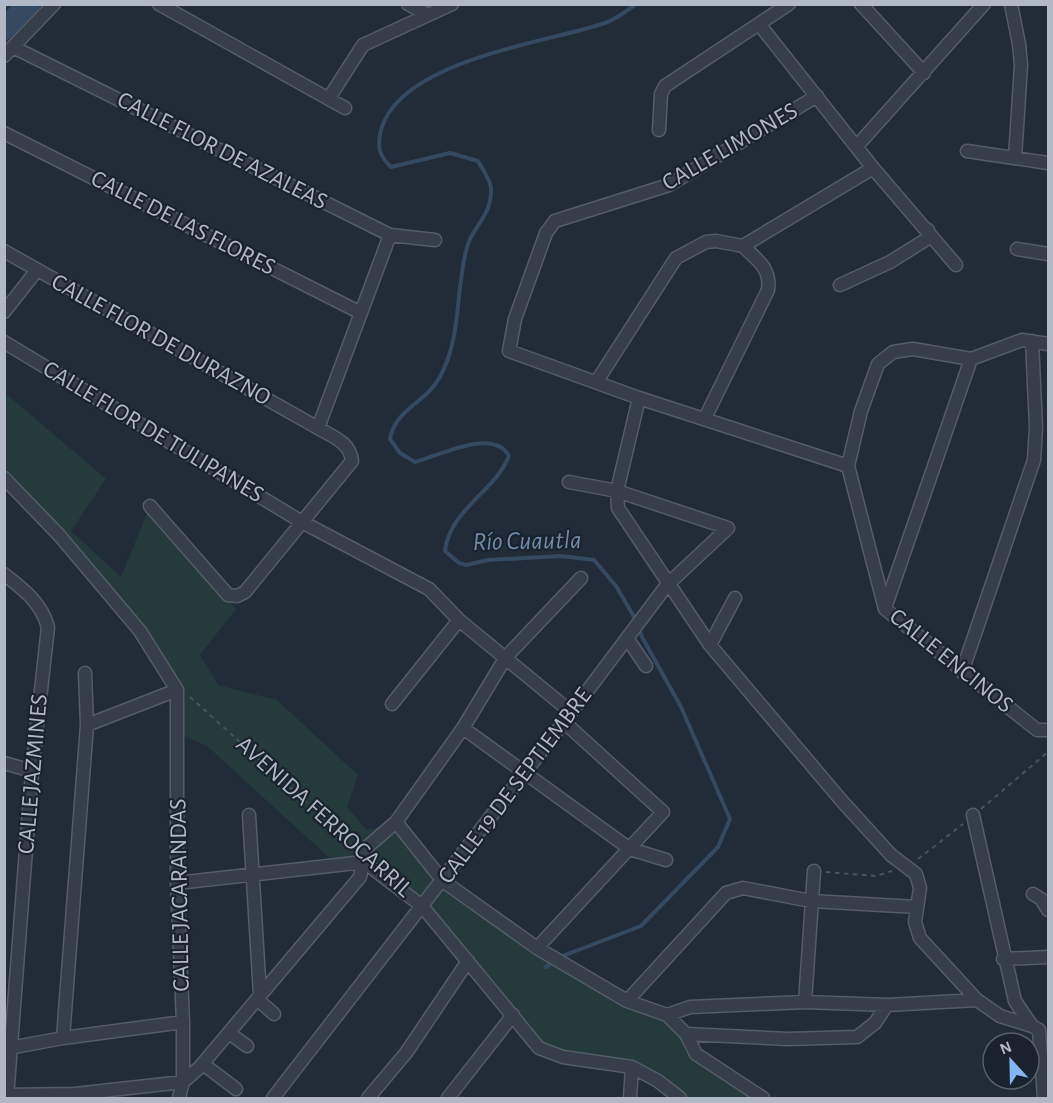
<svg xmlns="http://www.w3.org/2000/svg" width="1053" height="1103" viewBox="0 0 1053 1103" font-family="'Alegreya Sans',sans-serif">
<rect width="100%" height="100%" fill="#212c38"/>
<path fill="#243a3b" d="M 5,5 L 50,5 L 5,53 Z
M 4,392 L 106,479 L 71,531 L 121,577 L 150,506 L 236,609 L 200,655 L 218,685 L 277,700 L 358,775 L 347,807 L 367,830 L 396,822 L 443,881 L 537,948 L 667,1015 L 696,1054 L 763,1098 L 680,1098 L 658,1081 L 539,1048 L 422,906 L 364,862 L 336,864 L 207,746 L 177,733 L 176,690 L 159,659 L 5,479 Z"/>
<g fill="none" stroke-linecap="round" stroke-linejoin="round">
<path stroke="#354960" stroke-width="4" d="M 636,4 C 626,11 615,20 605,23 C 546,43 400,60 381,130 C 377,146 379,156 391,167 L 450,153 L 478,161 C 482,169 491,180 491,189 C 492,216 472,227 467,247 C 455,291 462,336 440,377 C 426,403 395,409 390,439 L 400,453 L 415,462 C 439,456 493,427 509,456 C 494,493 450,509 445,551 L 459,563 L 466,565 L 488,560 L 561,556 L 594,560 L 616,586 L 636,620
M 546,967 L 560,957 L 641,926 L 718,847 L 730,819 L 681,707 L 642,637 L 639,628"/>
<path stroke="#354960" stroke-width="22" d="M 4,29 L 29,4"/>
<g stroke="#535c67" stroke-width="15">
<path id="minor" d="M 159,4 L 345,108
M 408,4 L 428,15
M 861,4 L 924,73
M 1011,4 L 1019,44 L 1021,65 L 1015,158
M 759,24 L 873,168 L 956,265
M 13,47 L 390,235 L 435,240
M 4,56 L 54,4
M 817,96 L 669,185 L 555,221 L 546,233 L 515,319 L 509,351 L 639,398 L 848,466
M 329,98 L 363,45 L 452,4
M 659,130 L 661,94 L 665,86 L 789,4
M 4,133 L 361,313
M 857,146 L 984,4
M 967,151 L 1048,163
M 1017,249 L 1048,254
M 4,251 L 318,428 C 333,437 350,442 352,461 L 245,592 L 237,596 L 228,595 L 150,506
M 840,285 L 890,262 L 930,237 L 928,230
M 4,312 L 37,270
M 4,342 L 302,522 L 429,589 L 459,620 L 571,712
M 1048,344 L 1022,340 L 971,359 L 913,349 L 893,352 L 878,364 L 861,411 L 848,466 L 885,609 L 1037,730 L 1048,730
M 597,381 L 676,258 L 706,242 L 716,241 L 743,246 L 873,168
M 639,398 L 617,491 L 618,508 L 710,645 L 841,800 L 891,855 L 916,874 L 920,888 L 915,922 L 920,938 L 977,1000 L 1000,1016 L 1032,1026
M 705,418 L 768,290 C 771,268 758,261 743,246
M 318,428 L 390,235
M 4,478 L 59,535 L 140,631 L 177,690 L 177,883 L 183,1022 L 183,1082 L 179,1098
M 4,574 C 24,590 41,602 48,627 L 32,771 L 7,1098
M 885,608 L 971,359
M 627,638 L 646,666
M 710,645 L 735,598
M 962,672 L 1034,460 L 1036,427 L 1032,341
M 392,704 L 459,620
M 87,725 L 177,690
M 463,728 L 630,849 L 666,860
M 4,763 L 32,771
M 249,815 L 260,995
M 973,815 L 1015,1001 L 1032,1026 L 1039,1030 L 1044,1098
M 396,822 L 443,881 L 537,948 L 627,1001 L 667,1015 L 686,1034 L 696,1054 L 763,1098
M 364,862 L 422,906 L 539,1048 L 563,1057 L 632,1067 L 658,1081 L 680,1098
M 177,883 L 364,862
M 1033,894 L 1041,899 L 1048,910
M 537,948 L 663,812 L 564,722
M 1003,959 L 1048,957
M 257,999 L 274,1014
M 627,1001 L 726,893 L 743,888 L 811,901 L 917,907
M 805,1002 L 814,871
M 667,1015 L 690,1007 L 805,1002 L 887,1005 L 977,1000
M 229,1033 L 247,1046
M 686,1034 L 788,1039 L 857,1037 L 875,1023 L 887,1005
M 63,1038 L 87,725 L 85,673
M 4,1049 L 63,1038 L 183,1022
M 203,1064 L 236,1089
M 4,1095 L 75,1094 L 183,1082 L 199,1068 L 360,877 L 366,848 L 396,822 L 463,728 L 506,657 L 581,578
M 273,1098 L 564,722 L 667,585 L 728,528 L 617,491 L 569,482
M 368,1098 L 406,1053 L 468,961
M 448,1098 L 513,1015
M 630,1098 L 632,1067"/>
</g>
<path stroke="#435759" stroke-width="2" stroke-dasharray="4.5 4.5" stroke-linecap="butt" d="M 190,697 L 303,799 L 354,851
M 981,809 L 1048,752
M 918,859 L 963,824
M 826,872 L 876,876 L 892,871"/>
<use href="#minor" stroke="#353e49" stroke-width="12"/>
</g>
<g text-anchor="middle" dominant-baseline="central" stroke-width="4.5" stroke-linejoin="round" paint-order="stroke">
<g font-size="24" fill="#b0b9c5" stroke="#1a232d">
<text transform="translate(730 147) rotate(-30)">CALLE LIMONES</text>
<text transform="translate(222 151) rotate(27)">CALLE FLOR DE AZALEAS</text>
<text transform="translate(183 223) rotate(27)">CALLE DE LAS FLORES</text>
<text transform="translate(161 340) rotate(29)">CALLE FLOR DE DURAZNO</text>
<text transform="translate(153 432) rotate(31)">CALLE FLOR DE TULIPANES</text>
<text transform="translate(951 661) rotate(39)">CALLE ENCINOS</text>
<text transform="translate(33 774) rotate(-85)">CALLE JAZMINES</text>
<text transform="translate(515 786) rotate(-53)">CALLE 19 DE SEPTIEMBRE</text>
<text transform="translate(324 817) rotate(42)">AVENIDA FERROCARRIL</text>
<text transform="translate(180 895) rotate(-91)">CALLE JACARANDAS</text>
</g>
<g font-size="26" font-style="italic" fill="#708ba9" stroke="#1a232d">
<text transform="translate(527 541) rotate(-1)">Río Cuautla</text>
</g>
</g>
<rect width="1053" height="1103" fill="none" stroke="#b0b9c5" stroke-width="12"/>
<g transform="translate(1011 1061) rotate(338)"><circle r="28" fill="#1a232d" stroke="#565f6a" stroke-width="1.5"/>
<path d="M0-4.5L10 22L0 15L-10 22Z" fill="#84b6f6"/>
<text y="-9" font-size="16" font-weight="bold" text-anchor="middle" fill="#b0b9c5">N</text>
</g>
</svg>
